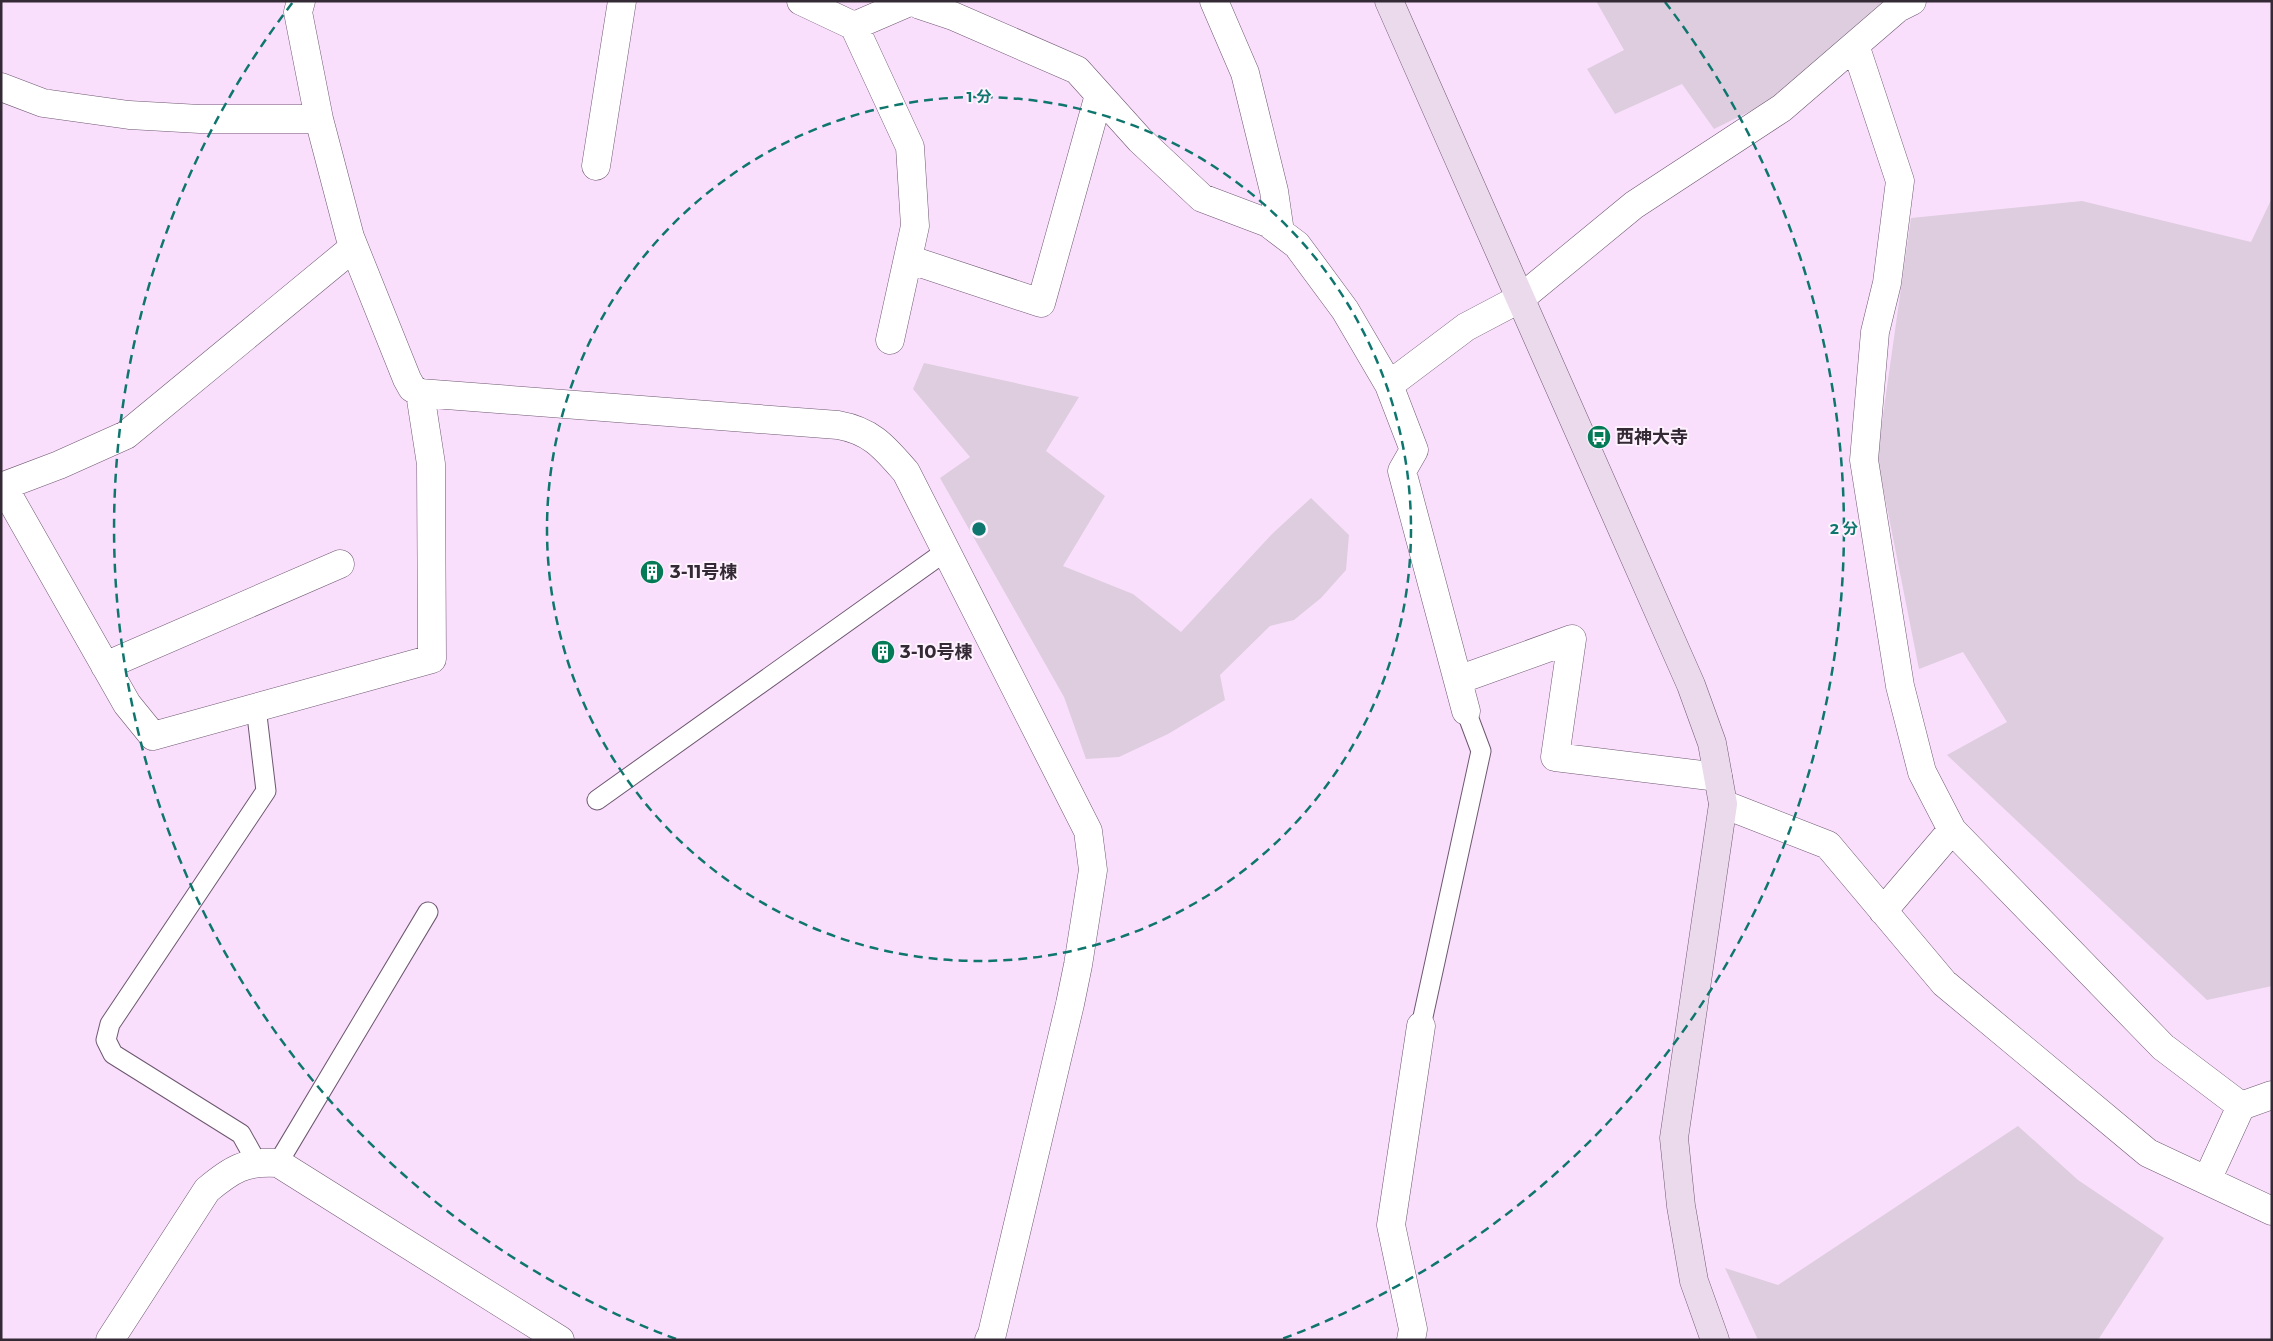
<svg xmlns="http://www.w3.org/2000/svg" width="2273" height="1341" viewBox="0 0 2273 1341" font-family="Montserrat,'Noto Sans JP',sans-serif">
<rect width="100%" height="100%" fill="#fadffd"/>
<path fill="#ddcddf" d="M 1596,1 L 1889,1 L 1779,97 L 1714,129 L 1682,84 L 1615,114 L 1587,69 L 1624,50 Z
M 2272,198 L 2272,986 L 2207,1000 L 1947,755 L 2007,722 L 1963,652 L 1919,669 L 1877,457 L 1911,218 L 2082,201 L 2251,242 Z
M 924,363 L 1079,397 L 1046,451 L 1105,496 L 1063,566 L 1133,594 L 1181,632 L 1272,534 L 1311,498 L 1349,535 L 1346,570 L 1321,598 L 1294,620 L 1270,626 L 1220,675 L 1225,700 L 1168,734 L 1119,757 L 1086,759 L 1064,697 L 940,478 L 970,457 L 913,389 Z
M 2018,1126 L 2078,1180 L 2164,1238 L 2098,1340 L 1758,1340 L 1725,1268 L 1778,1285 Z"/>
<g fill="none" stroke-linecap="round" stroke-linejoin="round">
<g stroke="#6e5771" stroke-width="21">
<path id="lane" d="M 256,707 L 266,791 L 110,1024 L 106,1040 L 113,1054 L 241,1134 L 256,1161
M 597,800 L 946,551
M 1421,1026 L 1481,751 L 1466,711
M 278,1163 L 428,912"/>
</g>
<g stroke="#6e5771" stroke-width="29">
<path id="street" d="M 301,1 L 298,12 L 319,119 L 350,237 L 407,379 L 412,388 L 420,393 L 838,425 C 872,431 885,448 906,472 L 1088,831 L 1093,870 L 1078,965 L 1070,1004 L 992,1334 L 989,1340
M 801,1 L 854,26 L 910,147 L 915,226 L 890,340
M 914,1 L 920,5 L 953,16 L 1077,70 L 1140,140 L 1202,198 L 1268,223 L 1297,245 L 1345,310 L 1389,385
M 1214,1 L 1245,73 L 1274,191 L 1280,232
M 854,26 L 912,1
M 1855,45 L 1900,181 L 1887,283 L 1875,332 L 1864,460 L 1900,686 L 1922,772 L 1952,830 L 2163,1047 L 2241,1106 L 2272,1095
M 1,87 L 43,103 L 129,115 L 200,119 L 319,119
M 596,166 L 622,1
M 908,259 L 1041,303 L 1099,95
M 3,486 L 127,704 L 153,736 L 432,659 L 431,464 L 420,393
M 1,487 L 59,465 L 126,435 L 354,247
M 105,666 L 340,564
M 1458,680 L 1572,639 L 1555,757 L 1718,777
M 1466,711 L 1402,471 L 1414,450 L 1389,385 L 1466,327 L 1521,298 L 1634,205 L 1782,108 L 1898,8 L 1912,1
M 1723,804 L 1828,845 L 1944,983 L 2148,1153 L 2272,1211
M 1883,911 L 1952,830
M 2207,1180 L 2241,1106
M 110,1340 L 207,1190 C 232,1169 245,1161 278,1163 L 560,1340
M 1411,1340 L 1413,1329 L 1391,1225 L 1421,1026"/>
</g>
<g stroke="#6e5771" stroke-width="29">
<path id="secondary" d="M 1389,1 L 1691,685 L 1712,743 L 1723,804 L 1674,1138 L 1681,1206 L 1694,1281 L 1715,1340"/>
</g>
<use href="#lane" stroke="#fff" stroke-width="19"/>
<use href="#street" stroke="#fff" stroke-width="28"/>
<use href="#secondary" stroke="#eadaec" stroke-width="28"/>
</g>
<g fill="none" stroke="#0f766e" stroke-width="2.5" stroke-dasharray="9 6">
<circle cx="979" cy="529" r="432"/>
<path d="M676 1339A865 865 0 0 1 293 2M1665 2A865 865 0 0 1 1282 1339"/>
</g>
<defs>
<g id="bus-disc" transform="scale(1.25)"><circle r="9.5" fill="#057a56" stroke="#fdf2fe"/><path d="M-5-6H5V4H4V6H2V4H-2V6H-4V4H-5ZM-3.5-4V0h7V-4ZM-3.5 1.2v1.5H-2V1.2ZM2 1.2v1.5H3.5V1.2Z" fill="#fff"/></g>
<g id="building-disc" transform="scale(1.25)"><circle r="9.5" fill="#057a56" stroke="#fdf2fe"/><path d="M-4-6H4V6H1V3H-1V6H-4ZM-2.5-4.3h1.7v1.8h-1.7ZM.8-4.3h1.7v1.8H.8ZM-2.5-1h1.7V.8h-1.7ZM.8-1h1.7V.8H.8Z" fill="#fff"/></g>
</defs>
<g fill-rule="evenodd">
<use href="#bus-disc" x="1599" y="437"/>
<use href="#building-disc" x="652" y="572"/>
<use href="#building-disc" x="883" y="652"/>
</g>
<g text-anchor="middle" dominant-baseline="central" stroke-width="4" stroke-linejoin="round" paint-order="stroke">
<g font-size="18" font-weight="bold" fill="#342a35" stroke="#fdf2fe" text-anchor="start">
<text x="1616" y="437">西神大寺</text>
<text x="670" y="572">3-11号棟</text>
<text x="900" y="652">3-10号棟</text>
</g>
</g>
<circle cx="979" cy="529" r="8" fill="#0f766e" stroke="#fdf2fe" stroke-width="2.5"/>
<g font-size="15" text-anchor="middle" font-weight="bold" fill="#0f766e" stroke="#fdf2fe" stroke-width="4" stroke-linejoin="round" paint-order="stroke">
<text x="979" y="102">1 分</text>
<text x="1844" y="534">2 分</text>
</g>
<rect width="2273" height="1341" fill="none" stroke="#342a35" stroke-width="5"/>
</svg>
